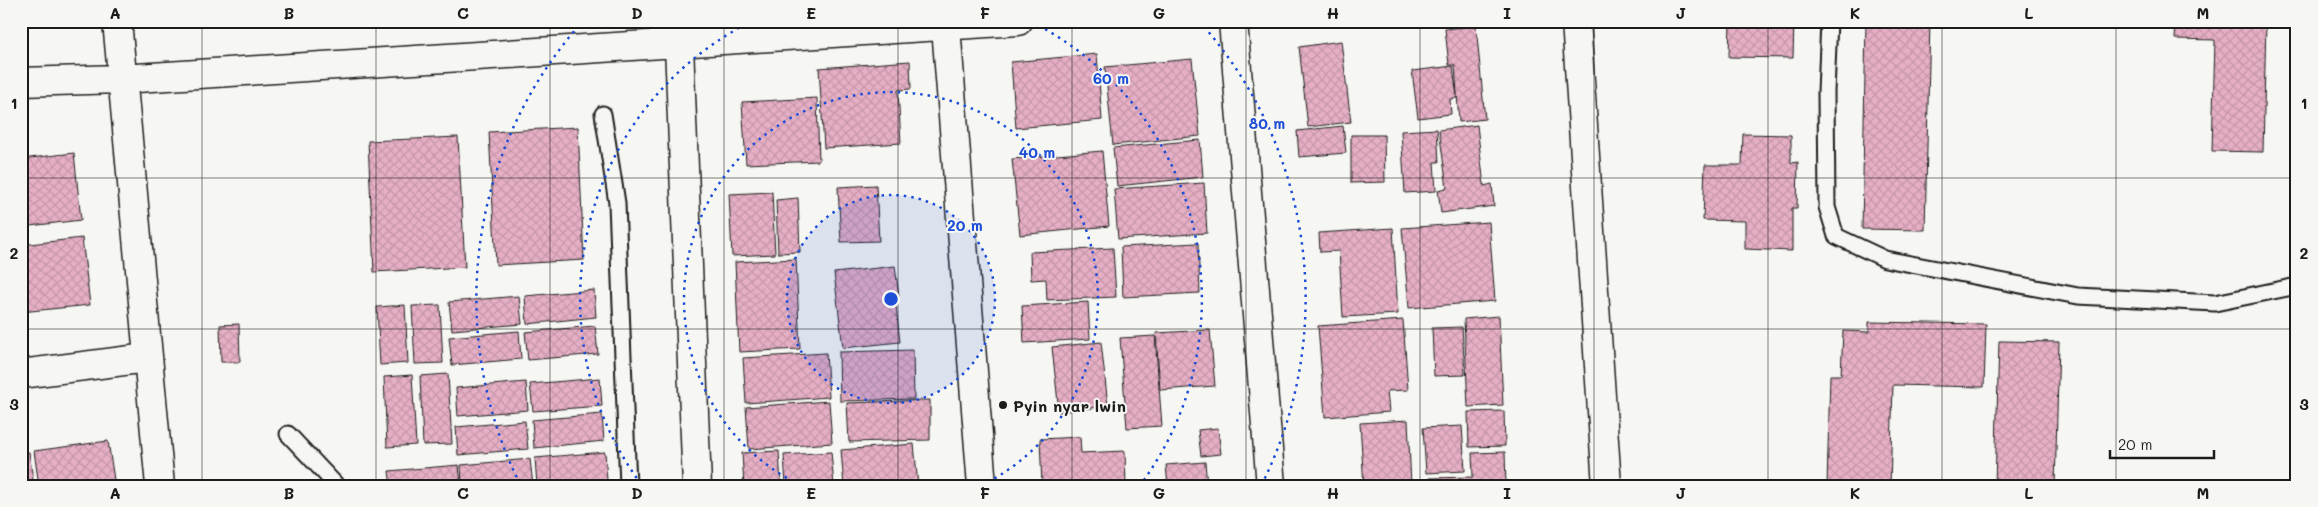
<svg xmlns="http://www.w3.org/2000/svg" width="2318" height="507" viewBox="0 0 2318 507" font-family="Mali,sans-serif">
<defs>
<pattern id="building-cross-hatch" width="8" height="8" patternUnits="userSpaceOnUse" patternTransform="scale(1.25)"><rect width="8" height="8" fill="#e6afc5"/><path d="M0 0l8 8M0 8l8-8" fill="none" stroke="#c596a9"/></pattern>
</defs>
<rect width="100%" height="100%" fill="#f6f6f2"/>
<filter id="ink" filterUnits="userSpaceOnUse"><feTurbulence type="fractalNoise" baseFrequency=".02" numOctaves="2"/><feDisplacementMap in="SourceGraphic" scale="10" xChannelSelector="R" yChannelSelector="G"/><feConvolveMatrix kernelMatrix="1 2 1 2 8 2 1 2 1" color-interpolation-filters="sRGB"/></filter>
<g filter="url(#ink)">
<path fill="url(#building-cross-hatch)" stroke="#1c1c1c" d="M 1730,21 L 1794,21 L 1793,58 L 1729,57 Z
M 1866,21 L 1930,21 L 1925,230 L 1862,229 Z
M 2176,21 L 2266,21 L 2263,152 L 2212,151 L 2215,40 L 2175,39 Z
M 1476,26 L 1485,119 L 1459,122 L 1455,65 L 1449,65 L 1445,29 Z
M 1341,41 L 1351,122 L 1308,127 L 1299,47 Z
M 1097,54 L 1102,120 L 1016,128 L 1011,62 Z
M 1192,59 L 1200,136 L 1113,145 L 1105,67 Z
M 910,61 L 911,89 L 898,90 L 901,143 L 824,148 L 819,68 Z
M 1453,66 L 1457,98 L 1450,99 L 1451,114 L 1418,118 L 1412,71 Z
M 817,98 L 819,161 L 746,164 L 742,102 Z
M 1477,125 L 1484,186 L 1492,184 L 1494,206 L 1441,213 L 1438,190 L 1447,188 L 1439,130 Z
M 1343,126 L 1346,153 L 1299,157 L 1297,131 Z
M 578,127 L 584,260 L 496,265 L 489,132 Z
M 1437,129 L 1439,162 L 1434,162 L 1436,191 L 1405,193 L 1401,131 Z
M 1743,134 L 1791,135 L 1791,163 L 1798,162 L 1797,208 L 1792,208 L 1792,251 L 1745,249 L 1745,221 L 1703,220 L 1705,165 L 1742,165 Z
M 1351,135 L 1384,135 L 1385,182 L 1351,183 Z
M 458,137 L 465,267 L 374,272 L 368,141 Z
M 1200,140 L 1203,177 L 1117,186 L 1113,148 Z
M 1102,151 L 1109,226 L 1020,235 L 1012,159 Z
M 74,153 L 81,220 L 21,227 L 21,159 Z
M 1204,183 L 1207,233 L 1118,239 L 1114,189 Z
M 876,185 L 879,241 L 841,242 L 838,187 Z
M 772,192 L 775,254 L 732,256 L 729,194 Z
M 798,198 L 800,252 L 778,253 L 776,200 Z
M 1489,222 L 1495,301 L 1409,308 L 1402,228 Z
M 1393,228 L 1398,314 L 1343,317 L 1339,251 L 1320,252 L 1319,233 Z
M 82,238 L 90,305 L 21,312 L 21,245 Z
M 1198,243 L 1200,293 L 1123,297 L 1121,247 Z
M 1113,248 L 1116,297 L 1047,300 L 1046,279 L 1031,280 L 1030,252 Z
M 796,259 L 800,349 L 739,352 L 735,262 Z
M 895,266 L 899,296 L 895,296 L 900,342 L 843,348 L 834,273 Z
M 594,290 L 596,317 L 527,324 L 525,296 Z
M 519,296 L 522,324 L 452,330 L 449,302 Z
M 1088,302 L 1090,339 L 1024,343 L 1022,306 Z
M 405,305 L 408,363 L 380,365 L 377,307 Z
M 440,305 L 443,363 L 415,364 L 412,306 Z
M 1499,316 L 1503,405 L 1468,407 L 1464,319 Z
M 1403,320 L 1408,390 L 1387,391 L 1389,412 L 1325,417 L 1318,326 Z
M 1869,322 L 1986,324 L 1984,387 L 1893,385 L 1890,486 L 1827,486 L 1830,375 L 1841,375 L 1843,331 L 1869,332 Z
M 239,324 L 240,362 L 221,362 L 220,325 Z
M 595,326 L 598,354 L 528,360 L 525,332 Z
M 1462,327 L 1465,375 L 1434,376 L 1432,328 Z
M 1210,330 L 1215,386 L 1160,390 L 1156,333 Z
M 519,331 L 521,359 L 452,365 L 449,337 Z
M 1155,336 L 1162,426 L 1127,428 L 1120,338 Z
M 1999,341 L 2059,342 L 2055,486 L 1995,486 Z
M 1101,342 L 1108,406 L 1059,412 L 1052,347 Z
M 913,350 L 914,399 L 840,401 L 839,352 Z
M 826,353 L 829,397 L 746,403 L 743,358 Z
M 448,374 L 452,444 L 423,445 L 420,376 Z
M 412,375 L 416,445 L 387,447 L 384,377 Z
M 600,378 L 602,406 L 533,411 L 530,384 Z
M 526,382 L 528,410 L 458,416 L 456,388 Z
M 930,400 L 930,440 L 849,442 L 847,403 Z
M 829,401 L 832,443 L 749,449 L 746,407 Z
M 1504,411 L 1505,446 L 1469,447 L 1468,412 Z
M 602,414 L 604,441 L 534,448 L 532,420 Z
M 1408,420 L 1411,486 L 1364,486 L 1360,423 Z
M 525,421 L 528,449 L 458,455 L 456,427 Z
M 1462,426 L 1465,471 L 1426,473 L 1423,428 Z
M 1218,428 L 1221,454 L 1201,456 L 1198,430 Z
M 1080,437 L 1081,453 L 1125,451 L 1126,486 L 1042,486 L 1040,439 Z
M 108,441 L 115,486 L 39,486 L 34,451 Z
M 914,444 L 918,486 L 844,486 L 841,450 Z
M 779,451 L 781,486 L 744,486 L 742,453 Z
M 29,452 L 34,486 L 21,486 L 21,453 Z
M 605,452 L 607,481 L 537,486 L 535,458 Z
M 831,452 L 834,486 L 786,486 L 784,455 Z
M 1505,452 L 1506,486 L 1429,486 L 1429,478 L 1473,477 L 1472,453 Z
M 530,459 L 533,486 L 462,486 L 461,465 Z
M 1205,462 L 1207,486 L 1168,486 L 1166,465 Z
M 459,465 L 461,486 L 391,486 L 389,471 Z"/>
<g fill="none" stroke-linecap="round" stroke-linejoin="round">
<g stroke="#1c1c1c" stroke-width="19">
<path id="service" d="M 1829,21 L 1826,92 L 1827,207 L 1836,236 L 1885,259 L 2078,296 L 2215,303 L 2297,286
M 603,114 L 617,203 L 628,486
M 288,434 L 337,486"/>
</g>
<g stroke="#1c1c1c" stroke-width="31">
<path id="minor" d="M 117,21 L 160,486
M 678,21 L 697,486
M 1233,21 L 1271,486
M 1576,21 L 1607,486
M 946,27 L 982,486
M 21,82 L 121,79 L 1018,21
M 21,374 L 147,358"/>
</g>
<use href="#service" stroke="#f6f6f2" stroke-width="15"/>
<use href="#minor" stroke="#f6f6f2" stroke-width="28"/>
</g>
</g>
<path fill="none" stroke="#1c1c1c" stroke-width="1" stroke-opacity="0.55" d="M 202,21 L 202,486M 376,21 L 376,486M 550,21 L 550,486M 724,21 L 724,486M 898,21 L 898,486M 1072,21 L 1072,486M 1246,21 L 1246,486M 1420,21 L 1420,486M 1594,21 L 1594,486M 1768,21 L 1768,486M 1942,21 L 1942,486M 2116,21 L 2116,486M 21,178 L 2297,178M 21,329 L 2297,329"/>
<circle cx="891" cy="299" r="104" fill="#1d4ed8" fill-opacity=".12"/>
<g fill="none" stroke="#1d4ed8" stroke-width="2.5" stroke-dasharray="2.5 5">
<circle cx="891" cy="299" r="104"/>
<path d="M800 485A207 207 0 1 1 982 485"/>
<path d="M641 484A311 311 0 0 1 750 22M1032 22A311 311 0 0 1 1141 484"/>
<path d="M520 484A415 415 0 0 1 583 21M1199 21A415 415 0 0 1 1262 484"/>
</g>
<circle fill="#1c1c1c" stroke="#f6f6f2" stroke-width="2" cx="1003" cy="405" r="5"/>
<g text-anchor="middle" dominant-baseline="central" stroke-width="4" stroke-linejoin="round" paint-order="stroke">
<g font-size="16" font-weight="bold" fill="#1c1c1c" stroke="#f6f6f2" text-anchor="start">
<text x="1013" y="405">Pyin nyar lwin</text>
</g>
</g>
<circle cx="891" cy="299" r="8" fill="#1d4ed8" stroke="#f6f6f2" stroke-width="2.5"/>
<g font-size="15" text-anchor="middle" font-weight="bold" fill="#1d4ed8" stroke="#f6f6f2" stroke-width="4" stroke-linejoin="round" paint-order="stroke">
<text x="1111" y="84">60 m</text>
<text x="1267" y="129">80 m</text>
<text x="1037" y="158">40 m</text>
<text x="965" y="231">20 m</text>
</g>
<rect width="2318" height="507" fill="none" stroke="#f6f6f2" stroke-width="55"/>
<path d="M2110 450v8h104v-8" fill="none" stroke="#1c1c1c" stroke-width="2.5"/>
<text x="2118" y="450" font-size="15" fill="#1c1c1c" stroke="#f6f6f2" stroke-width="4" paint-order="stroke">20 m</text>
<rect x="28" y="28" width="2262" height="452" fill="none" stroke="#1c1c1c" stroke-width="2"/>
<g font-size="16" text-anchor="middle" font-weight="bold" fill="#1c1c1c">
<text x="115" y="19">A</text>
<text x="289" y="19">B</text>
<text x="463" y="19">C</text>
<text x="637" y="19">D</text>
<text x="811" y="19">E</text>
<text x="985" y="19">F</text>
<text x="1159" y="19">G</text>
<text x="1333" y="19">H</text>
<text x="1507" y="19">I</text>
<text x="1681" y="19">J</text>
<text x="1855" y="19">K</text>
<text x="2029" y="19">L</text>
<text x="2203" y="19">M</text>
<text x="14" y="109">1</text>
<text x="2304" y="109">1</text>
<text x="14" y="259">2</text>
<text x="2304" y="259">2</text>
<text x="14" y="410">3</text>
<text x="2304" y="410">3</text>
<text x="115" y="499">A</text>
<text x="289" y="499">B</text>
<text x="463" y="499">C</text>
<text x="637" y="499">D</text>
<text x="811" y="499">E</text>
<text x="985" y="499">F</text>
<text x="1159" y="499">G</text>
<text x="1333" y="499">H</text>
<text x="1507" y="499">I</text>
<text x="1681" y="499">J</text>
<text x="1855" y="499">K</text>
<text x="2029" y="499">L</text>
<text x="2203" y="499">M</text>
</g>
</svg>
